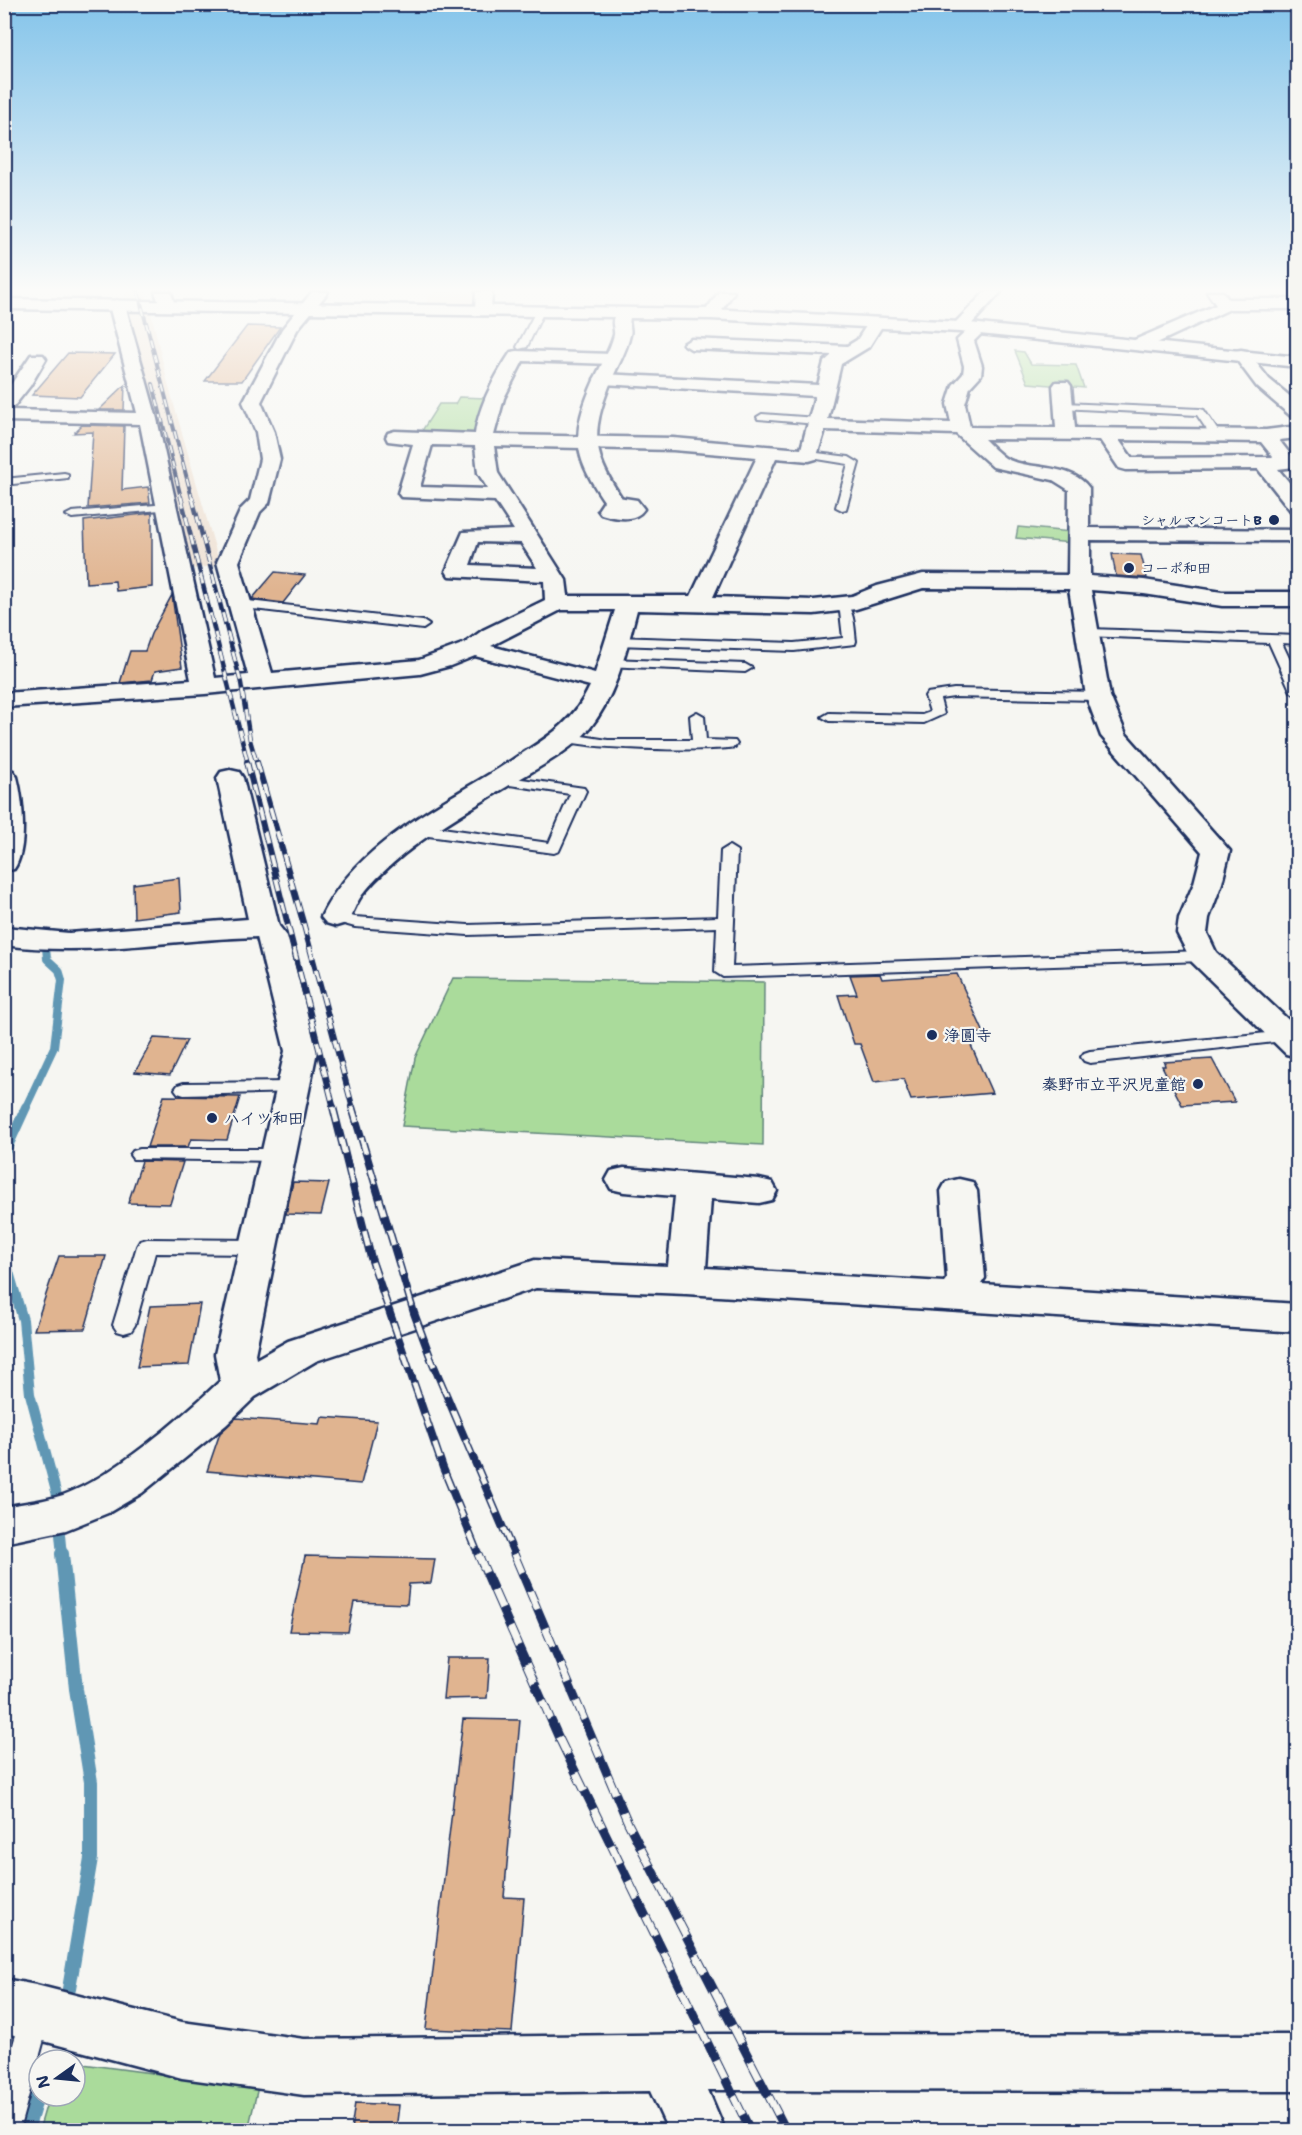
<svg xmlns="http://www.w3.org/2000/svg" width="1302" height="2135" viewBox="0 0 1302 2135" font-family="'Shantell Sans','Klee One',sans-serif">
<rect width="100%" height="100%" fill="#f6f6f2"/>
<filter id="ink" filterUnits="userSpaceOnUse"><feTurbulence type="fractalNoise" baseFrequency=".0167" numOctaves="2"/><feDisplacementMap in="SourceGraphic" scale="12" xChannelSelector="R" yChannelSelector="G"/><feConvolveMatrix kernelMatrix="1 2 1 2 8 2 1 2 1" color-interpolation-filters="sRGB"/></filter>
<g filter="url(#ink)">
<path fill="#efe2d5" d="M 146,292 L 168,384 L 220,565 L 191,569 L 124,293 Z
M 436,292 L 478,292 L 476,305 L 471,306 L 426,306 L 429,295 Z"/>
<path fill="#aadb9b" stroke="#62857c" stroke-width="1.5" d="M 1015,351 L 1024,352 L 1031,364 L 1076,365 L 1084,388 L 1028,383 Z
M 459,397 L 486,398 L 476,435 L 418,437 L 439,404 L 455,404 Z
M 1018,527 L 1071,532 L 1072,543 L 1016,538 Z
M 453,978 L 764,982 L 763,1145 L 402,1126 L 415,1058 Z
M 75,2063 L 258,2087 L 248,2130 L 39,2130 L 49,2096 L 75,2096 Z"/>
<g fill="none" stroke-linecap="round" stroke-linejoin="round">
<path stroke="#6197b4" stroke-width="8" d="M 25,1109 L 54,1047 L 62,980 L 59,970 L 47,959 L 46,947"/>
<path stroke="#6197b4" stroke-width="10" d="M 4,1155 L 26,1107
M 4,1255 L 23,1320 L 30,1394 L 58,1499
M 59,1524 L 62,1556"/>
<path stroke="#6197b4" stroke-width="14" d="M 62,1554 L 76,1689 L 91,1782 L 91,1858 L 69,1989
M 27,2130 L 39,2090"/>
</g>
<path fill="#e0b490" stroke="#1b2f5e" stroke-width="1.5" d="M 247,326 L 280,327 L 242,381 L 205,381 Z
M 68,353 L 115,354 L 80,397 L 32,395 Z
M 125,385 L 124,410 L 99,410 Z
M 82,425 L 124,426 L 122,490 L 148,487 L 150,503 L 88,508 L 93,432 L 74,433 Z
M 152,513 L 152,587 L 116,591 L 115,581 L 86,583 L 84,521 Z
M 1112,554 L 1141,555 L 1147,578 L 1116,576 Z
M 275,572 L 305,575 L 283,603 L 252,599 Z
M 172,595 L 182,667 L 155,671 L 152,680 L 120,683 L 130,651 L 145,651 L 151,634 Z
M 179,878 L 181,912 L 134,918 L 133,884 Z
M 880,974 L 882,979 L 957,974 L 984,1033 L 966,1034 L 992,1093 L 911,1100 L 903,1079 L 874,1082 L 860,1044 L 854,1044 L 838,995 L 857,994 L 850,975 Z
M 154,1038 L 187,1040 L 170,1075 L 135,1072 Z
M 1212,1059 L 1235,1102 L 1182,1105 L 1162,1066 L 1165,1066 L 1164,1062 Z
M 164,1096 L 240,1097 L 227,1140 L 191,1139 L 188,1147 L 147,1147 Z
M 142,1161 L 183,1162 L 170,1204 L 128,1203 Z
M 293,1182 L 329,1183 L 321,1215 L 286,1214 Z
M 59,1256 L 106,1256 L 85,1329 L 34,1330 Z
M 200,1304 L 189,1365 L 137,1367 L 150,1306 Z
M 322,1417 L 377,1421 L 361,1484 L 207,1471 L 220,1433 L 236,1418 L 320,1424 Z
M 305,1556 L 388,1558 L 435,1559 L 431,1583 L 409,1584 L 407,1604 L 354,1602 L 348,1632 L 289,1631 Z
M 447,1658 L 490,1658 L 487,1698 L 443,1699 Z
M 463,1719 L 520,1720 L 504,1897 L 524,1898 L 512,2032 L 426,2029 Z
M 355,2103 L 399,2105 L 396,2130 L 351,2130 Z"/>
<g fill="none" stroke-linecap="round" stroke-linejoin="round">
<g stroke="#1b2f5e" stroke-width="4">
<path id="service" d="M 540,308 L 544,311 L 527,347 L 519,349 L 517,347 L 536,311 Z
M 1064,403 L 1200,409 L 1204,410 L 1220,434 L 1211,436 L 1197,415 L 1061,408 L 1059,406 Z
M 762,414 L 817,418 L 822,421 L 817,424 L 758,419 L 757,417 Z
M 809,452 L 849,457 L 859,463 L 846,509 L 842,510 L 836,507 L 848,464 L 805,457 L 804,455 Z
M 64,473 L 68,474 L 68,478 L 4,485 L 4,479 Z
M 167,504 L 171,505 L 171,509 L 72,518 L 66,515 L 72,512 Z
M 240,600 L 423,621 L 429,625 L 423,629 L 236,607 L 234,604 Z
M 840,600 C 855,606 854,627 856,641 L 855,644 L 794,651 L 616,645 L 610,641 L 616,637 L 794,643 L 843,638 L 840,612 L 834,604 Z
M 1089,629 L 1298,636 L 1298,644 L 1282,643 L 1298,677 L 1298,696 L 1291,692 L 1269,643 L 1085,636 L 1083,633 L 1085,630 Z
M 610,659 L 745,664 L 752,668 L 745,672 L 605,666 L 603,663 Z
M 954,689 L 1098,692 L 1105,696 L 1098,700 L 954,697 L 940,699 L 944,714 L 924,723 L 829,721 L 822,717 L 829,713 L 922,715 L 930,712 L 925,696 L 927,693 Z
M 697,712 L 704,716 L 706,740 L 735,741 L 737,744 L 735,747 C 713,752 568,750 556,737 L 563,733 L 608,740 L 692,740 L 690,716 Z
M 501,776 L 584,788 L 586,791 L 559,851 L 554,853 L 421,835 L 413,830 L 421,825 L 549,843 L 570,794 L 496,783 L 494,780 Z
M 729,846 L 737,851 L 732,967 L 1203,951 L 1211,956 L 1203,961 L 723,977 L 715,972 L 717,927 L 468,935 L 355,927 L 330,920 L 328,917 L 336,912 L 355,917 L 468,925 L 718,917 L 721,851 Z
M 1286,1031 L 1292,1032 L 1295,1036 L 1292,1040 L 1090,1063 L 1084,1061 L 1081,1057 L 1084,1053 L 1090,1051 Z
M 292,1082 L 298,1084 L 301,1088 L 298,1092 L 184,1095 L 178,1093 L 175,1089 L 178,1085 L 184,1083 Z
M 140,1149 L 276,1149 L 283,1151 L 286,1155 L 283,1159 L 276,1161 L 133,1159 L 130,1155 L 133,1151 Z
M 147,1239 L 257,1240 L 264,1242 L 267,1247 L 264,1252 L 257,1254 L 155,1253 L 135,1325 L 131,1331 L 124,1333 L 117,1331 L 113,1325 L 137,1246 L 140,1241 Z
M 36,1999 L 46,2004 L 51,2014 L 20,2127 L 18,2130 L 4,2130 L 4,2072 L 26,2004 Z"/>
</g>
<g stroke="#1b2f5e" stroke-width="5">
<path id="minor" d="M 155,292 L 171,292 L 175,306 L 173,309 L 161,309 Z
M 312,292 L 328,292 L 297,330 L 261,402 L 274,432 L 280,459 L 269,503 L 260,512 L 239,562 L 272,673 L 419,660 L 465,643 L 483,630 L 545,600 L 544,581 L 449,576 L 446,571 L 463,532 L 514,530 L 495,501 L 401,497 L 398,493 L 413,444 L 388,441 L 386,437 L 388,433 L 395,431 L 475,434 C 479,405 495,376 511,352 L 517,351 L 612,354 L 618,355 L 621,359 L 618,363 L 612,364 L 523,361 L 504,398 L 494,435 L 673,438 L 801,449 L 815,396 L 603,384 L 597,383 L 594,379 L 597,375 L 603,374 L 818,385 L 824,362 L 832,355 L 691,349 L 683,344 L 691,339 L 847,346 L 857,340 L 870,320 L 876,318 L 884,323 L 869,347 L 841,364 L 828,419 L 951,423 L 947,404 L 953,385 L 963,374 L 964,366 L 957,340 L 972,326 L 978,324 L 986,329 L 974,341 L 982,366 L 981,375 L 970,387 L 965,404 L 970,427 L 1056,428 L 1053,386 L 1056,382 L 1068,382 L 1071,386 L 1075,428 L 1266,430 L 1298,426 L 1298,438 L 1279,440 L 1297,463 L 1294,467 L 1278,469 L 1298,493 L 1298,513 L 1291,511 L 1258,469 L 1126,470 L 1119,468 L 1100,440 L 984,439 C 990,445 998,453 1005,458 C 1028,471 1071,462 1089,488 L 1089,528 L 1298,530 L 1298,546 L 1287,541 L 1090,540 L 1090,576 L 1144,580 L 1222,592 L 1298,592 L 1298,606 L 1222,606 L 1144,594 L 1091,590 L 1110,696 L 1126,734 L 1230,851 L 1222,883 L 1209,918 L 1207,933 L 1216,952 L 1298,1029 L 1298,1057 L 1286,1054 L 1192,962 L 1177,933 L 1179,918 L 1194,883 L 1202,852 L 1101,736 L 1086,696 L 1069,589 L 923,588 L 856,609 L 814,614 L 637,610 C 626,651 617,694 590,728 C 569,753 535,769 508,786 C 457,817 400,848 362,895 C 355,904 353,915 346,923 L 336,926 L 326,923 L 321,917 C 358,841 444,804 512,760 C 546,738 572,725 590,686 L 475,656 L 450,666 L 420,674 L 205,694 L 4,707 L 4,693 L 191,680 L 140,424 L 4,421 L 4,395 L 31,355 L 43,355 L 46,359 L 30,386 L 11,410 L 137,413 L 109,305 L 117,300 L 125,305 L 157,419 L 215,678 L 248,675 L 217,562 L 241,509 L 250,500 L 260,459 L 256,432 L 243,402 L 282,329 ZM 825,430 L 956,434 L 993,467 L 1053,480 L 1069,490 L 1068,575 L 923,574 L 877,586 L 852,596 L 814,600 L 713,597 L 776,458 L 809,461 L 816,459 ZM 1119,440 L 1261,442 L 1273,457 L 1132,458 ZM 432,445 L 475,446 L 478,473 L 488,489 L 420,487 ZM 494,446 L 673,450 L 757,457 L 691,596 L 568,596 L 566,580 L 498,473 ZM 478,542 L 521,543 L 537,568 L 470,565 ZM 561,610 L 615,610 L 595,673 L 491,646 Z
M 476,292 L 492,292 L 491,310 L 489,313 L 483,315 L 475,310 Z
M 719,292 L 734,292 L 717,317 L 705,317 L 703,314 Z
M 985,292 L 1001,292 L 966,330 L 954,330 L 952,327 L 954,324 Z
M 1207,292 L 1223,292 L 1228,299 L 1298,299 L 1298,309 L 1230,309 L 1144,349 L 1132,349 L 1130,345 L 1132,341 L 1216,305 Z
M 1241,350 L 1247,351 L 1269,379 L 1298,403 L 1298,418 L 1292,417 L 1257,387 L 1233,355 L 1235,351 Z
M 618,497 L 637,500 L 644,509 C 635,523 615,518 601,514 L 598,510 L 604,501 Z
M 230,770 L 239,772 L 243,778 L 279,926 L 287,936 L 317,1051 L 255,1354 L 256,1359 L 288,1341 L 535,1260 L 668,1266 L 675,1196 L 624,1192 L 611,1189 L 606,1180 L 611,1171 L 624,1168 L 759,1179 L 772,1182 L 777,1191 L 772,1200 L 759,1203 L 711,1199 L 706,1268 L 944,1282 L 947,1278 L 941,1191 L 946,1182 L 959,1179 L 972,1182 L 977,1191 L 985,1278 L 981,1284 L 1298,1304 L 1298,1332 L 686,1294 L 536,1288 L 316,1361 L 255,1397 L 226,1425 L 142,1493 L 108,1513 L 66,1530 L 4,1543 L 4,1507 C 24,1503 45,1501 63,1495 C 112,1478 182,1417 220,1381 L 215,1354 L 285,1051 L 257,937 C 172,939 89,957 4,945 L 4,927 L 69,933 L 248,919 L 217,778 L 221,772 Z
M 4,1979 L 36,1985 L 182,2022 L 304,2039 L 717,2034 L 1298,2035 L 1298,2091 L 708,2090 L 725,2130 L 668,2130 L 650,2091 L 304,2095 L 182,2078 L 36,2039 L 4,2033 Z"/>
</g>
<g stroke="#1b2f5e" stroke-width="5">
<path id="tertiary" d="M 4,299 L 711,309 L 960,322 L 1298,357 L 1298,367 L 960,332 L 711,319 L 630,318 C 628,324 632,329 630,335 C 627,350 618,365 612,379 C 589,435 592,455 626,504 L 623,508 L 609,508 C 573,457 569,436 595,378 C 601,365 610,350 614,335 C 615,329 611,324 614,317 L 4,309 Z
M 4,769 L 13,771 L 17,777 C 23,800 28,849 14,869 L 4,871 Z"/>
</g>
<use href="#service" fill="#f6f6f2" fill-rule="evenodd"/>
<use href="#minor" fill="#f6f6f2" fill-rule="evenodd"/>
<use href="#tertiary" fill="#f6f6f2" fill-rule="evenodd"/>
<g stroke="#1b2f5e" stroke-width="4">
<path id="rail-far4" d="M 138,292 L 192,498
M 153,384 L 181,498"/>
</g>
<g stroke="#1b2f5e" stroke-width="4.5">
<path id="rail-far3" d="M 181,497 L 248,764
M 192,497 L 241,683 L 250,740 L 257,764"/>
</g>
<g stroke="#1b2f5e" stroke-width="6">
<path id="rail-far2" d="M 247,762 L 334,1109
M 257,762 L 303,922 L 353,1109"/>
</g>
<g stroke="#1b2f5e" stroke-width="8">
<path id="rail-far1" d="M 333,1107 L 371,1258 L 443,1468 L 479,1556
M 352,1107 L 414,1313 L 431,1359 L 515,1556"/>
</g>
<g stroke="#1b2f5e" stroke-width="9">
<path id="rail" d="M 478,1554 L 558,1736 L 750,2130
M 514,1554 L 628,1823 L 786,2130"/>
</g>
<use href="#rail-far4" stroke="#f6f6f2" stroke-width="2" stroke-dasharray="8" stroke-linecap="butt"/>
<use href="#rail-far3" stroke="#f6f6f2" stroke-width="3" stroke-dasharray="10" stroke-linecap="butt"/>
<use href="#rail-far2" stroke="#f6f6f2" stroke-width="4" stroke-dasharray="12" stroke-linecap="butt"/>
<use href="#rail-far1" stroke="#f6f6f2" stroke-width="5" stroke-dasharray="16" stroke-linecap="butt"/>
<use href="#rail" stroke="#f6f6f2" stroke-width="7" stroke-dasharray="20" stroke-linecap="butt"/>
</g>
</g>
<linearGradient id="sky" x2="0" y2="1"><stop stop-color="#84c4ea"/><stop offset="0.49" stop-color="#fbfbf9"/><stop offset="1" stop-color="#fbfbf9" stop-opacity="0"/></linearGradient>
<rect width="1302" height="591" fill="url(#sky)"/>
<g fill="#1b2f5e" stroke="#f6f6f2" stroke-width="2">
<circle cx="1274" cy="520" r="6"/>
<circle cx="1129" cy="568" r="6"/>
<circle cx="932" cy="1035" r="6"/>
<circle cx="1198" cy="1084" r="6"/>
<circle cx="212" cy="1118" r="6"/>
</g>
<g text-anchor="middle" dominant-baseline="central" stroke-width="4.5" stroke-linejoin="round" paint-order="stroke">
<g font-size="14" font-weight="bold" fill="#1b2f5e" stroke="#f6f6f2" text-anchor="end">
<text x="1262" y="520">シャルマンコートB</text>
<text x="1141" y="568" text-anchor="start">コーポ和田</text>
</g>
<g font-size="16" font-weight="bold" fill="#1b2f5e" stroke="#f6f6f2" text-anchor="start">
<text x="944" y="1035">浄圓寺</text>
<text x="1186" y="1084" text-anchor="end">秦野市立平沢児童館</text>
<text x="224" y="1118">ハイツ和田</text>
</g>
</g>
<rect width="1302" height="2135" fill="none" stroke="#f6f6f2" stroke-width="24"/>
<rect x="12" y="12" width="1278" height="2111" fill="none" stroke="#1b2f5e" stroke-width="2" filter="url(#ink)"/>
<g transform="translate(57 2078) rotate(255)"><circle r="28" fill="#f6f6f2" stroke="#9ea6b7" stroke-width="1.5"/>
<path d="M0-4.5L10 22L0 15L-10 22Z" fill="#1b2f5e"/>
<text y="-9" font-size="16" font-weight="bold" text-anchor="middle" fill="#1b2f5e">N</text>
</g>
</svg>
